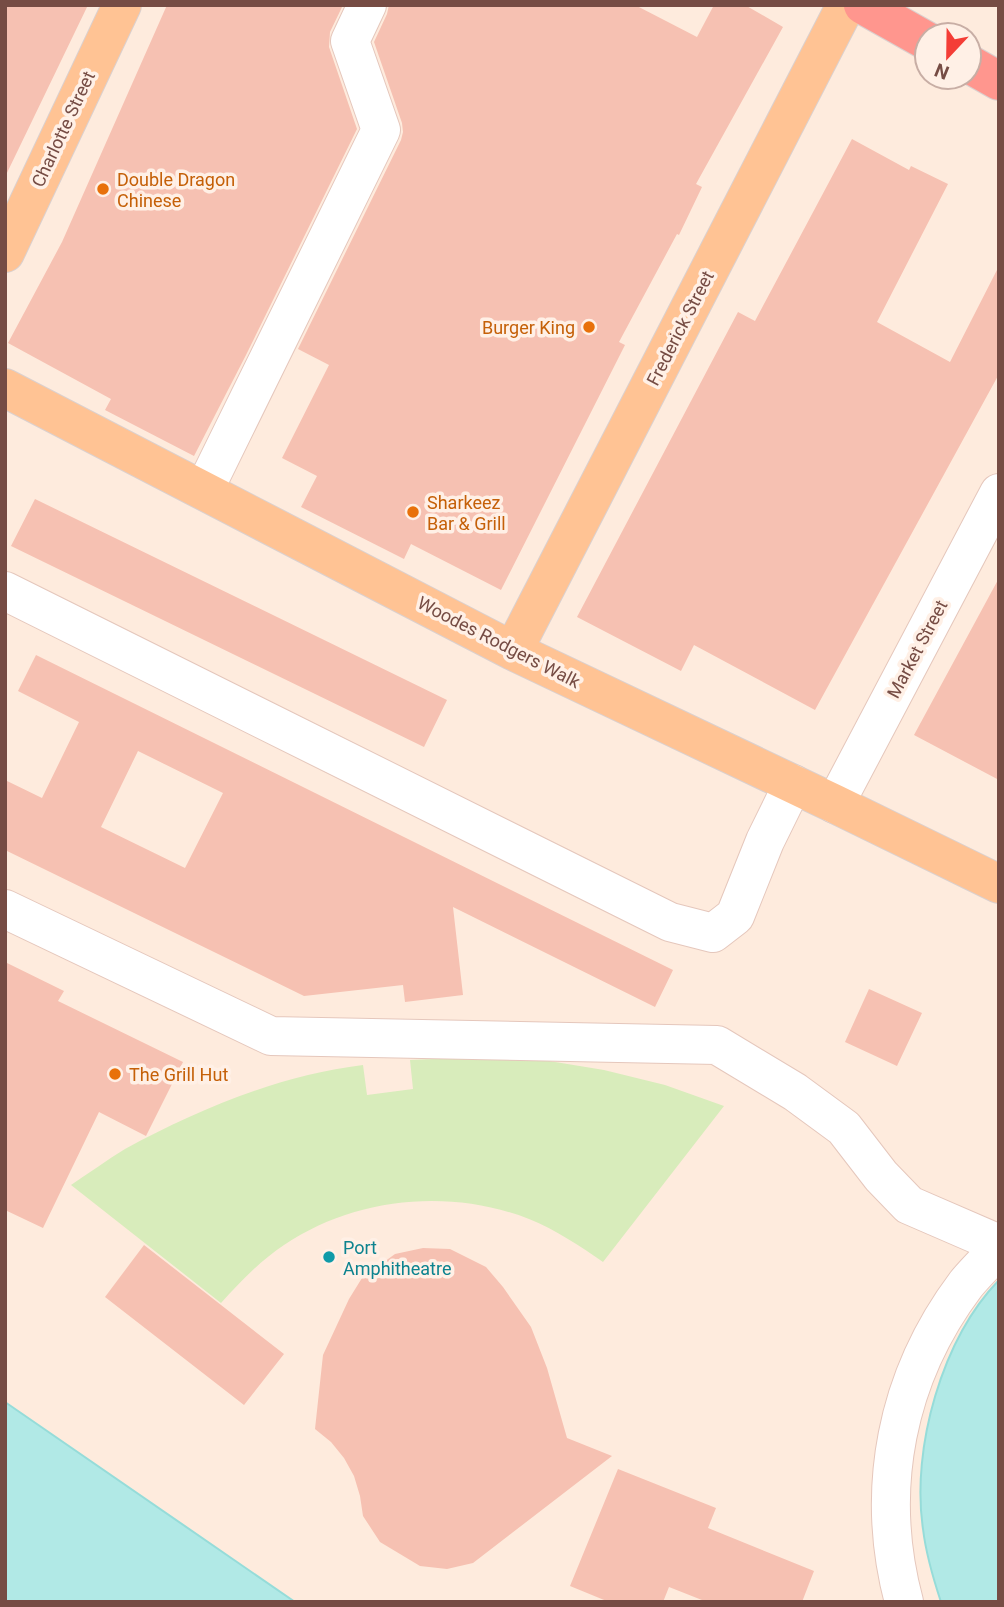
<svg xmlns="http://www.w3.org/2000/svg" width="1004" height="1607" viewBox="0 0 1004 1607" font-family="Roboto,sans-serif">
<rect width="100%" height="100%" fill="#feebdd"/>
<path fill="#d8ecbb" d="M 480,1057 L 543,1060 L 604,1070 L 665,1085 L 724,1106 L 603,1262 C 580,1246 556,1230 529,1219 C 450,1188 355,1197 284,1245 C 260,1261 240,1282 221,1303 L 71,1185 C 89,1173 107,1160 125,1149 C 199,1109 280,1075 363,1065 L 367,1095 L 413,1089 L 410,1060 Z"/>
<path fill="#b1e9e6" stroke="#96dcd9" stroke-width="2" d="M 999,1280 L 999,1602 L 941,1602 C 933,1578 926,1554 923,1529 C 911,1448 942,1339 999,1280 Z
M 5,1402 L 295,1602 L 5,1602 Z"/>
<path fill="#f6c1b2" fill-rule="evenodd" d="M 5,5 L 88,5 L 5,177 Z
M 167,5 L 343,5 L 330,32 L 329,47 L 357,129 L 246,355 L 194,456 L 105,410 L 111,399 L 8,343 L 62,242 Z
M 389,5 L 635,5 L 697,37 L 714,5 L 745,5 L 783,27 L 696,184 L 702,187 L 679,235 L 677,234 L 619,342 L 625,345 L 501,590 L 411,544 L 404,559 L 301,507 L 317,476 L 282,458 L 329,365 L 298,349 L 401,140 L 403,132 L 402,123 L 374,42 L 387,14 Z
M 852,139 L 909,170 L 911,166 L 948,184 L 877,322 L 950,362 L 999,266 L 999,374 L 815,710 L 694,645 L 681,671 L 577,617 L 738,312 L 755,321 Z
M 35,499 L 447,700 L 424,747 L 11,546 Z
M 999,578 L 999,780 L 914,735 Z
M 36,655 L 673,970 L 655,1007 L 453,907 L 463,995 L 405,1002 L 403,985 L 304,996 L 5,850 L 5,780 L 42,798 L 79,722 L 18,691 ZM 138,751 L 223,793 L 185,868 L 101,827 Z
M 5,962 L 64,991 L 58,1001 L 183,1062 L 146,1136 L 99,1112 L 43,1228 L 5,1210 Z
M 869,989 L 922,1013 L 897,1066 L 845,1042 Z
M 144,1245 L 284,1354 L 244,1405 L 105,1297 Z
M 423,1248 L 450,1249 L 486,1267 L 503,1287 L 531,1327 L 547,1368 L 567,1438 L 612,1456 L 473,1563 L 447,1569 L 420,1566 L 380,1542 L 363,1516 L 360,1496 L 354,1476 L 344,1458 L 331,1442 L 315,1429 L 323,1355 L 349,1299 L 362,1278 L 395,1254 Z
M 618,1469 L 716,1508 L 708,1528 L 814,1571 L 802,1602 L 707,1602 L 669,1587 L 663,1602 L 609,1602 L 570,1586 Z"/>
<g fill="none" stroke-linecap="round" stroke-linejoin="round">
<g stroke="#e5c7bc" stroke-width="40">
<path id="minor" d="M 204,490 L 381,130 L 350,41 L 367,5
M 5,591 L 670,922 L 713,933 L 735,916 L 765,841 L 793,784
M 835,804 L 999,493
M 5,909 L 271,1036 L 717,1045 L 795,1092 L 844,1128 L 881,1176 L 909,1205 L 999,1244
M 904,1602 C 874,1490 896,1377 966,1284 C 976,1272 988,1260 999,1249"/>
</g>
<g stroke="#dbd0ce" stroke-width="40">
<path id="major" d="M 5,253 L 122,5
M 5,388 L 513,651 L 835,804 L 999,884
M 513,651 L 846,5"/>
</g>
<g stroke="#dbd0ce" stroke-width="40">
<path id="highway" d="M 863,5 L 927,41
M 969,64 L 999,81"/>
</g>
<use href="#minor" stroke="#fff" stroke-width="38"/>
<use href="#major" stroke="#ffc394" stroke-width="38"/>
<use href="#highway" stroke="#ff968e" stroke-width="38"/>
</g>
<g fill="#e8710a" stroke="#fff0e6" stroke-width="2.5">
<circle cx="103" cy="189" r="7"/>
<circle cx="589" cy="327" r="7"/>
<circle cx="413" cy="512" r="7"/>
<circle cx="115" cy="1074" r="7"/>
</g>
<circle fill="#0f9aa8" stroke="#fff0e6" stroke-width="2.5" cx="329" cy="1257" r="7"/>
<g text-anchor="middle" dominant-baseline="central" stroke-width="7" stroke-linejoin="round" paint-order="stroke">
<g font-size="18" fill="#764c44" stroke="#fff0e6">
<text transform="translate(63 129) rotate(-65)">Charlotte Street</text>
<text transform="translate(680 328) rotate(-63)">Frederick Street</text>
<text transform="translate(499 642) rotate(27)">Woodes Rodgers Walk</text>
<text transform="translate(917 649) rotate(-62)">Market Street</text>
</g>
<g font-size="18" fill="#c56008" stroke="#fff0e6" text-anchor="start">
<text x="117" y="179">Double Dragon<tspan x="117" dy="21">Chinese</tspan></text>
<text x="575" y="327" text-anchor="end">Burger King</text>
<text x="427" y="502">Sharkeez<tspan x="427" dy="21">Bar &amp; Grill</tspan></text>
<text x="129" y="1074">The Grill Hut</text>
</g>
<g font-size="18" fill="#0d838f" stroke="#fff0e6" text-anchor="start">
<text x="343" y="1247">Port<tspan x="343" dy="21">Amphitheatre</tspan></text>
</g>
</g>
<rect width="1004" height="1607" fill="none" stroke="#764c44" stroke-width="14"/>
<g transform="translate(948 56) rotate(202)"><circle r="33" fill="#fff0e6" stroke="#c8aea5" stroke-width="2"/>
<path d="M0-5L12 26L0 18L-12 26Z" fill="#f43d36"/>
<text y="-10" font-size="19" font-weight="bold" text-anchor="middle" fill="#764c44">N</text>
</g>
</svg>
